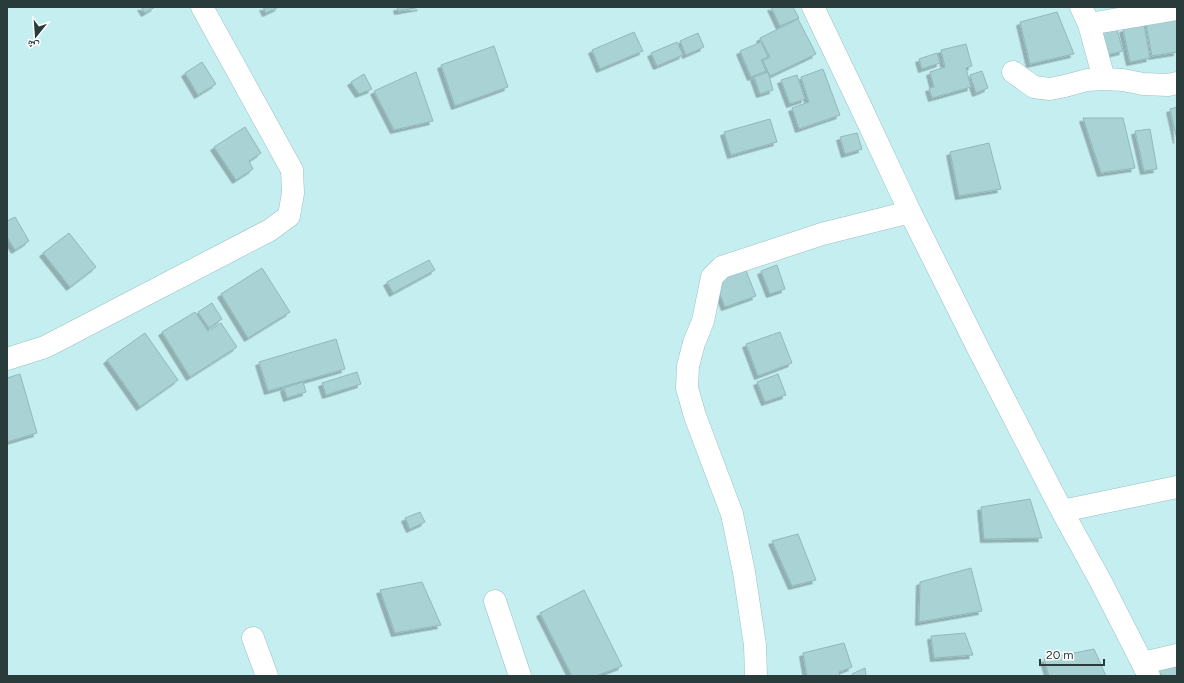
<svg xmlns="http://www.w3.org/2000/svg" width="1184" height="683" viewBox="0 0 1184 683" font-family="Figtree,'Noto Naskh Arabic',sans-serif">
<defs>
<filter id="shadow"><feDropShadow dx="-3.5" dy="3.5" stdDeviation="0" flood-color="#0004"/></filter>
</defs>
<rect width="100%" height="100%" fill="#c5eef1"/>
<path fill="#a9d2d5" stroke="#91b8bb" filter="url(#shadow)" d="M 141,7 L 155,7 L 145,13 Z
M 263,7 L 279,7 L 266,13 Z
M 397,7 L 421,7 L 398,11 Z
M 771,7 L 793,7 L 799,18 L 780,26 Z
M 1057,12 L 1074,54 L 1030,64 L 1020,22 Z
M 1177,13 L 1177,52 L 1152,56 L 1145,18 Z
M 798,19 L 816,54 L 770,76 L 763,61 L 770,57 L 760,38 Z
M 1115,23 L 1123,51 L 1106,55 L 1098,27 Z
M 1144,25 L 1150,58 L 1130,62 L 1123,29 Z
M 634,32 L 643,51 L 600,69 L 592,50 Z
M 698,33 L 704,47 L 686,55 L 680,41 Z
M 677,42 L 683,55 L 657,66 L 651,53 Z
M 761,42 L 768,57 L 761,60 L 766,71 L 751,77 L 740,51 Z
M 966,44 L 972,66 L 966,68 L 971,87 L 932,98 L 929,88 L 934,87 L 930,72 L 945,67 L 941,50 Z
M 494,46 L 508,87 L 455,106 L 441,65 Z
M 937,53 L 940,63 L 922,69 L 919,59 Z
M 202,62 L 216,84 L 198,95 L 185,73 Z
M 823,69 L 840,115 L 799,129 L 792,108 L 809,102 L 801,77 Z
M 982,71 L 988,88 L 976,93 L 970,75 Z
M 416,72 L 433,121 L 394,130 L 374,91 Z
M 768,72 L 773,90 L 760,94 L 754,77 Z
M 364,74 L 372,89 L 359,94 L 351,82 Z
M 797,75 L 805,99 L 790,104 L 781,80 Z
M 1177,107 L 1177,140 L 1170,109 Z
M 1083,118 L 1123,118 L 1135,168 L 1101,173 Z
M 770,119 L 777,142 L 731,155 L 724,132 Z
M 245,127 L 261,153 L 249,161 L 253,169 L 236,180 L 214,147 Z
M 1150,129 L 1157,169 L 1144,171 L 1135,131 Z
M 857,133 L 862,149 L 845,154 L 840,137 Z
M 989,143 L 1001,189 L 959,196 L 950,152 Z
M 15,217 L 29,241 L 15,250 L 7,237 L 7,221 Z
M 69,233 L 96,267 L 70,287 L 43,253 Z
M 429,260 L 435,270 L 393,293 L 387,282 Z
M 777,265 L 785,289 L 770,294 L 761,271 Z
M 262,268 L 290,312 L 248,338 L 221,294 Z
M 745,268 L 756,296 L 725,307 L 714,279 Z
M 212,303 L 222,319 L 209,328 L 198,312 Z
M 195,312 L 208,331 L 221,323 L 237,347 L 190,377 L 162,332 Z
M 780,332 L 792,363 L 758,376 L 746,344 Z
M 145,333 L 178,380 L 140,407 L 107,360 Z
M 336,339 L 345,369 L 268,391 L 259,362 Z
M 357,372 L 361,384 L 326,395 L 322,383 Z
M 20,374 L 37,433 L 7,442 L 7,378 Z
M 778,374 L 786,395 L 765,402 L 757,382 Z
M 303,382 L 306,392 L 287,398 L 284,388 Z
M 1030,499 L 1042,538 L 984,539 L 981,507 Z
M 420,512 L 425,522 L 410,529 L 405,518 Z
M 798,534 L 816,580 L 792,586 L 772,541 Z
M 971,568 L 982,611 L 919,622 L 920,582 Z
M 422,582 L 441,625 L 395,633 L 380,590 Z
M 584,590 L 622,666 L 596,676 L 572,676 L 540,613 Z
M 965,633 L 973,655 L 934,658 L 931,636 Z
M 844,643 L 852,667 L 839,672 L 840,676 L 807,676 L 803,653 Z
M 1094,649 L 1106,676 L 1049,676 L 1044,659 Z
M 1177,663 L 1177,676 L 1162,676 L 1158,669 Z
M 865,668 L 866,676 L 853,676 L 852,674 Z"/>
<g fill="none" stroke-linecap="round" stroke-linejoin="round">
<g stroke="#98c0c3" stroke-width="23">
<path id="minor" d="M 813,7 L 859,103 L 910,212 L 979,350 L 1062,511 L 1101,582 L 1149,676
M 1081,7 L 1089,24 L 1104,79
M 1089,24 L 1177,9
M 1013,72 L 1034,87 L 1050,89 L 1065,86 L 1087,80 L 1104,79 L 1123,80 L 1143,84 L 1168,85 L 1177,83
M 7,359 L 45,347 L 270,230 L 289,216 L 293,193 L 292,170 L 202,7
M 1062,511 L 1177,487
M 495,601 L 520,676
M 253,638 L 267,676
M 1143,663 L 1177,655
M 756,676 L 755,645 L 744,572 L 732,514 L 695,416 L 687,388 L 688,366 L 694,343 L 703,321 L 712,277 L 722,267 L 822,234 L 910,212"/>
</g>
<use href="#minor" stroke="#fff" stroke-width="22"/>
</g>
<rect width="1184" height="683" fill="none" stroke="#2a3b3c" stroke-width="16"/>
<g transform="translate(36 36) rotate(197)" stroke="#ffffff" stroke-width="3" paint-order="stroke">
<path d="M0-3L7 15L0 10L-7 15Z" fill="#2a3b3c"/>
<text y="-6" font-size="11" font-weight="bold" text-anchor="middle" fill="#2a3b3c">ش</text>
</g>
<path d="M1040 659v6h64v-6" fill="none" stroke="#2a3b3c" stroke-width="2"/>
<text x="1046" y="659" font-size="12" fill="#2a3b3c" stroke="#ffffff" stroke-width="3" paint-order="stroke">20 m</text>
</svg>
